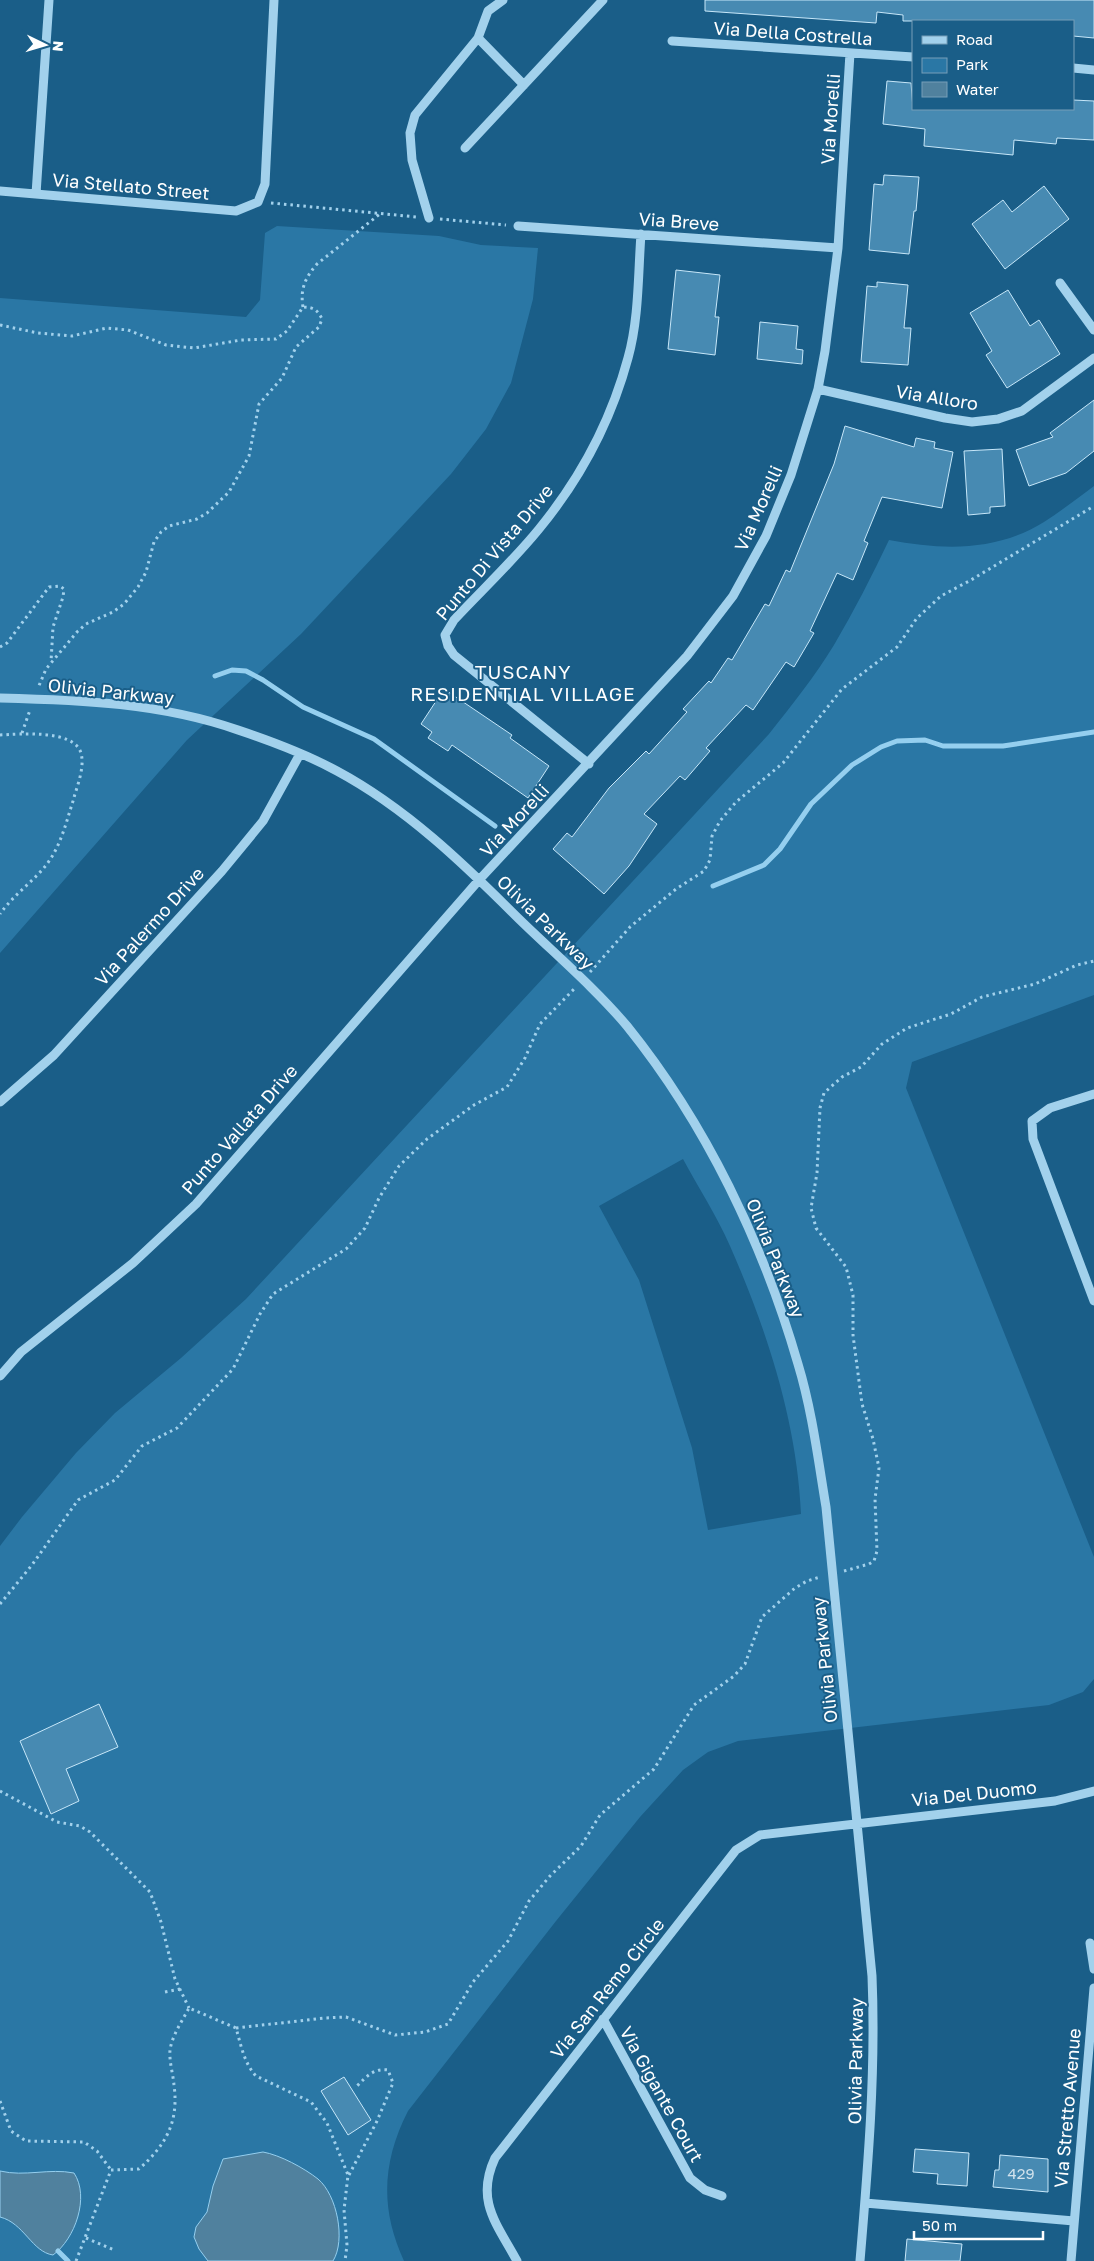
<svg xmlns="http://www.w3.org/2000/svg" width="1094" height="2261" viewBox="0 0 1094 2261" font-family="'Golos Text',sans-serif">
<rect width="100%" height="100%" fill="#1a5e88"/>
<path fill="#2a77a5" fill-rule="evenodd" d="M 277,226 L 439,236 L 481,245 L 538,248 L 533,299 L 511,383 L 486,429 L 451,474 L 301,634 L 187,740 L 0,953 L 0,298 L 246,317 L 260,300 L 265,233 Z
M 1094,486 L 1094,995 L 912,1062 L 906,1088 L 1094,1557 L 1094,1679 L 1083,1692 L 1049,1705 L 738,1741 L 708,1752 L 683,1770 L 640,1817 L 556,1921 L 408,2111 C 382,2162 380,2209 404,2261 L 0,2261 L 0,1546 L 22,1517 L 76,1453 L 115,1413 L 181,1358 L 246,1299 L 769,734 C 792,705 815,676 834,645 C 854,611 872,576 889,540 C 943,550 996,552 1044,522 C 1061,511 1078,498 1094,486 ZM 683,1159 C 698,1187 717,1216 730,1246 C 767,1330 797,1422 801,1514 L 708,1530 L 692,1448 L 639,1280 L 599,1206 Z"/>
<path fill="#50819e" stroke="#95cfef" d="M 263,2152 C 280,2155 304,2168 318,2179 C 337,2195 346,2240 333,2261 L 208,2261 L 199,2249 L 194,2237 L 196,2227 L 207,2212 L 213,2186 L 223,2159 Z
M 0,2171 C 25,2177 49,2168 74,2173 C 90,2197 75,2239 53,2255 C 32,2252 24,2223 0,2217 Z"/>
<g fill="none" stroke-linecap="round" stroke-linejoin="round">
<path stroke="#95cfef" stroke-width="5" d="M 215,676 L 232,670 L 246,671 L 263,680 L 303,707 L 374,739 L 495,826
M 713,886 L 764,865 L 780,849 L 811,804 L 852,765 L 881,747 L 897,741 L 925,740 L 943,746 L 1003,746 L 1094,732
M 58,2251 L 68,2261"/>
</g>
<path fill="#478ab2" stroke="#c7e7f9" d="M 705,0 L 1094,0 L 1094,38 L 1073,36 L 1073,21 L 903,21 L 903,15 L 877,12 L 876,23 L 705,11 Z
M 887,81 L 911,83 L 913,109 L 1073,109 L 1073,100 L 1094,101 L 1094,140 L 1057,138 L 1056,144 L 1014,140 L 1013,155 L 924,146 L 925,129 L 883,124 Z
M 884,175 L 919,177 L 916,211 L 914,211 L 909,254 L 869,250 L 874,184 L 883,185 Z
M 1044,186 L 1069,219 L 1005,269 L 972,224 L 1003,200 L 1012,212 Z
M 676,270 L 720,275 L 715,317 L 719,317 L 715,355 L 668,349 Z
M 877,282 L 908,285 L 904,328 L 911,328 L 908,365 L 861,362 L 867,286 L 877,287 Z
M 1008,290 L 1030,326 L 1039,320 L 1060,354 L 1007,388 L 986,355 L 992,351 L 970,313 Z
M 760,322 L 798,326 L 796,349 L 803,350 L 802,364 L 757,359 Z
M 1094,400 L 1094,451 L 1066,473 L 1029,486 L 1016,450 L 1053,437 L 1050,433 Z
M 845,426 L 914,447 L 916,438 L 935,442 L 934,448 L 953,452 L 942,508 L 882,497 L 864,541 L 868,543 L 853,580 L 837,573 L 810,631 L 814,633 L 794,667 L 786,662 L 753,710 L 746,705 L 706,748 L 710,751 L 685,780 L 680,776 L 644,814 L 657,824 L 629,866 L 604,894 L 553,849 L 567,833 L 572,837 L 609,788 L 646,751 L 649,754 L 687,712 L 683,709 L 709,681 L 711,683 L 728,658 L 732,660 L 765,604 L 769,606 L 786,570 L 790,572 L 834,464 Z
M 1002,449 L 1005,506 L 990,507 L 990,513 L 968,515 L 964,451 Z
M 444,689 L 512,735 L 510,738 L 549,766 L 528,798 L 452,745 L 448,751 L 428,738 L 432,732 L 421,724 Z
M 99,1704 L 118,1747 L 66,1769 L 79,1801 L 51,1814 L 20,1741 Z
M 344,2077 L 371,2120 L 348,2135 L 321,2091 Z
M 915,2149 L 969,2153 L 967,2186 L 937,2184 L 938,2174 L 913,2172 Z
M 1000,2155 L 1048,2159 L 1048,2192 L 993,2187 L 995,2170 L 999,2170 Z
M 907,2239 L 962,2244 L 960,2261 L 905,2261 Z"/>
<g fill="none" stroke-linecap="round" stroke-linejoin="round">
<path stroke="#a2d1ec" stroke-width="3" stroke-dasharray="2.5 4" stroke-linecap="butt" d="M 271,203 L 417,217
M 440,219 L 506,225
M 303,307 C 300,289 305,278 317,264 L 381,213
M 0,325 L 38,333 L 72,336 L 107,328 L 128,330 L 166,345 L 194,348 L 241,340 L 276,339 L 287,331 L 303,307 C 313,307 318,310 322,319 L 319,327 L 296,347 L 282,378 L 259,404 L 249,456 L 229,492 L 207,513 L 197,519 L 169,526 L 161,532 L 154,542 L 146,572 L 138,587 L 124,604 L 113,612 L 86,624 L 77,632 L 46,669 L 38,688
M 0,647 L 7,643 L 49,587 L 60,586 L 64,589 L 63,597 L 53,627 L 51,662
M 22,733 L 30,710
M 0,735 C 19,734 74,729 81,753 C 85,768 77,786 73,801 C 66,823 61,845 47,864 C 33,882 13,895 0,914
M 590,972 L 630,927 L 676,889 L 704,871 L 710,860 L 712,836 L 720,821 L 736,802 L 783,763 L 842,689 L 897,647 L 917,618 L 941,596 L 971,580 L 1094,506
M 844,1571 L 869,1564 L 874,1561 L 877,1551 L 875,1499 L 879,1468 L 873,1439 L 862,1404 L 853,1335 L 853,1295 L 846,1267 L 816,1228 L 811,1208 L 817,1173 L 820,1108 L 824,1093 L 842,1077 L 861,1067 L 882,1044 L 907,1028 L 951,1014 L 982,997 L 1035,984 L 1077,965 L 1094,961
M 0,1604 L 32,1565 L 78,1500 L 115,1480 L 142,1446 L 177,1428 L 233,1369 L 260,1314 L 273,1294 L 346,1249 L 365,1228 L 379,1198 L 399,1166 L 427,1139 L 474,1105 L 507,1087 L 525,1058 L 540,1024 L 576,987
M 0,1791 L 57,1822 L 80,1826 L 90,1832 L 150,1892 L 161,1922 L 175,1979 L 189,2008
M 165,1992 L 180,1989
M 236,2028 L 325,2018 L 346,2017 L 395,2035 L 425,2032 L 448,2024 L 473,1982 L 508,1941 L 529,1901 L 550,1876 L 581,1846 L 600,1815 L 654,1769 L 694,1705 L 734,1676 L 745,1664 L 762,1617 L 795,1588 L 807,1581 L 820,1577
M 0,2101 L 11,2131 L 26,2141 L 84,2142 L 97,2151 L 111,2170
M 349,2175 L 377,2121 L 393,2083 L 388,2070 C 374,2068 367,2076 357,2086
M 86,2238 L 114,2250
M 76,2261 L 111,2170 L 139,2169 C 166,2145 179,2122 174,2085 C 173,2074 169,2061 170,2050 C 172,2036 182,2021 189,2008 L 236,2028 C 241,2045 244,2063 256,2076 L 311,2102 L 327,2123 L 348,2175 L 344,2210 L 347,2245 L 345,2261"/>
<path stroke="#a2d1ec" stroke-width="9" d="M 478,38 L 524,85
M 672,41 L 913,57
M 1073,68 L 1094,70
M 465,148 L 603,0
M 0,191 L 236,211 L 258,202 L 265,184 L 274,0
M 36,194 L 49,0
M 429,218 L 412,160 L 410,133 L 415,115 L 478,38 L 488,11 L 503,0
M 518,226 L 838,248
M 1060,283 L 1094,330
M 818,389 L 945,418 L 972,422 L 998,419 L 1022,411 L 1094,358
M 0,698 C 80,700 161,703 238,730 C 271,741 306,754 337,771 C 406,808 464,864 519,919 C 555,954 595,988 627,1026 C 706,1124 763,1243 798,1364 C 812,1410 818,1459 826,1507 L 872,1976 C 876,2071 868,2166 860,2261
M 589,764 L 454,655 L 448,646 L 445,635 L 454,620 C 482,590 513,561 539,529 C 580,479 611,421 628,358 C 639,319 638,275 641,234
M 1094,1094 L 1050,1108 L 1032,1121 L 1033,1139 L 1094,1301
M 0,1102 L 54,1055 L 222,871 L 263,821 L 300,754
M 0,1376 L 21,1352 L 133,1263 L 196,1204 L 479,880 L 687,656 L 733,596 L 766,536 L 791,475 L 818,389 L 825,351 L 838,248 L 850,53
M 1090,1943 L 1094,1969
M 603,2019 L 690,2178 L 705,2190 L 722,2196
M 865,2203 L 1074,2221
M 517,2261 C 497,2224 475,2201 495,2158 L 736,1850 L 760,1835 L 1055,1801 L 1094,1791
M 1071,2261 L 1094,1988"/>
</g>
<g text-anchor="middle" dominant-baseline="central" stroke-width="4" stroke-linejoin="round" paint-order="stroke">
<g font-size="15" fill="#d1e2ec">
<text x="1021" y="2173">429</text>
</g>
<g font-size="18" fill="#fff" stroke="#1a5e88">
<text transform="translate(793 33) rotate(4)">Via Della Costrella</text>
<text transform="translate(830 119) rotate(-86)">Via Morelli</text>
<text transform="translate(131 186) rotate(5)">Via Stellato Street</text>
<text transform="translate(679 221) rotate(4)">Via Breve</text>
<text transform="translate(937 397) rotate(9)">Via Alloro</text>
<text transform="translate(758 508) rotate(-66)">Via Morelli</text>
<text transform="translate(494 552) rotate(-50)">Punto Di Vista Drive</text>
<text transform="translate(111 691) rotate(6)">Olivia Parkway</text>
<text transform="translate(514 820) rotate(-47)">Via Morelli</text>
<text transform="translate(546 922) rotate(44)">Olivia Parkway</text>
<text transform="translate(149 926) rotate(-48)">Via Palermo Drive</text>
<text transform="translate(239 1129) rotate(-49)">Punto Vallata Drive</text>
<text transform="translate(776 1258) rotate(68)">Olivia Parkway</text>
<text transform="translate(824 1660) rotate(-96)">Olivia Parkway</text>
<text transform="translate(974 1793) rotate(-6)">Via Del Duomo</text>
<text transform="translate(607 1988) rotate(-52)">Via San Remo Circle</text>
<text transform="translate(855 2061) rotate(-89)">Olivia Parkway</text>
<text transform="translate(662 2094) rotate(61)">Via Gigante Court</text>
<text transform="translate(1067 2108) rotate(-85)">Via Stretto Avenue</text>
</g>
<g font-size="19" letter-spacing="1" fill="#fff" stroke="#1a5e88">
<text x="523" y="671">TUSCANY<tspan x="523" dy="22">RESIDENTIAL VILLAGE</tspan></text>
</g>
</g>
<rect x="912" y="20" width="162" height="90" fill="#1a5e88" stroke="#769eb8"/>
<rect x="922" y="36" width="25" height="8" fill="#a2d1ec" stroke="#769eb8"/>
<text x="956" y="45" font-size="15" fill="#ffffff">Road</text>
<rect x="922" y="58" width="25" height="15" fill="#2a77a5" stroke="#769eb8"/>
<text x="956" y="70" font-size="15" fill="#ffffff">Park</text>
<rect x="922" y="82" width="25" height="15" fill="#50819e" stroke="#769eb8"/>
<text x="956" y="95" font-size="15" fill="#ffffff">Water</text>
<g transform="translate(45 45) rotate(95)" stroke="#1a5e88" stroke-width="4" paint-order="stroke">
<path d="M0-4L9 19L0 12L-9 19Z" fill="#ffffff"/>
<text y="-8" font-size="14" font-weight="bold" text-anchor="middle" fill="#ffffff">N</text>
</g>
<path d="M914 2231v8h129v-8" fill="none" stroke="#ffffff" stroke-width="2.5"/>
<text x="922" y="2231" font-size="15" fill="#ffffff" stroke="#1a5e88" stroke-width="4" paint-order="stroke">50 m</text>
</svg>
